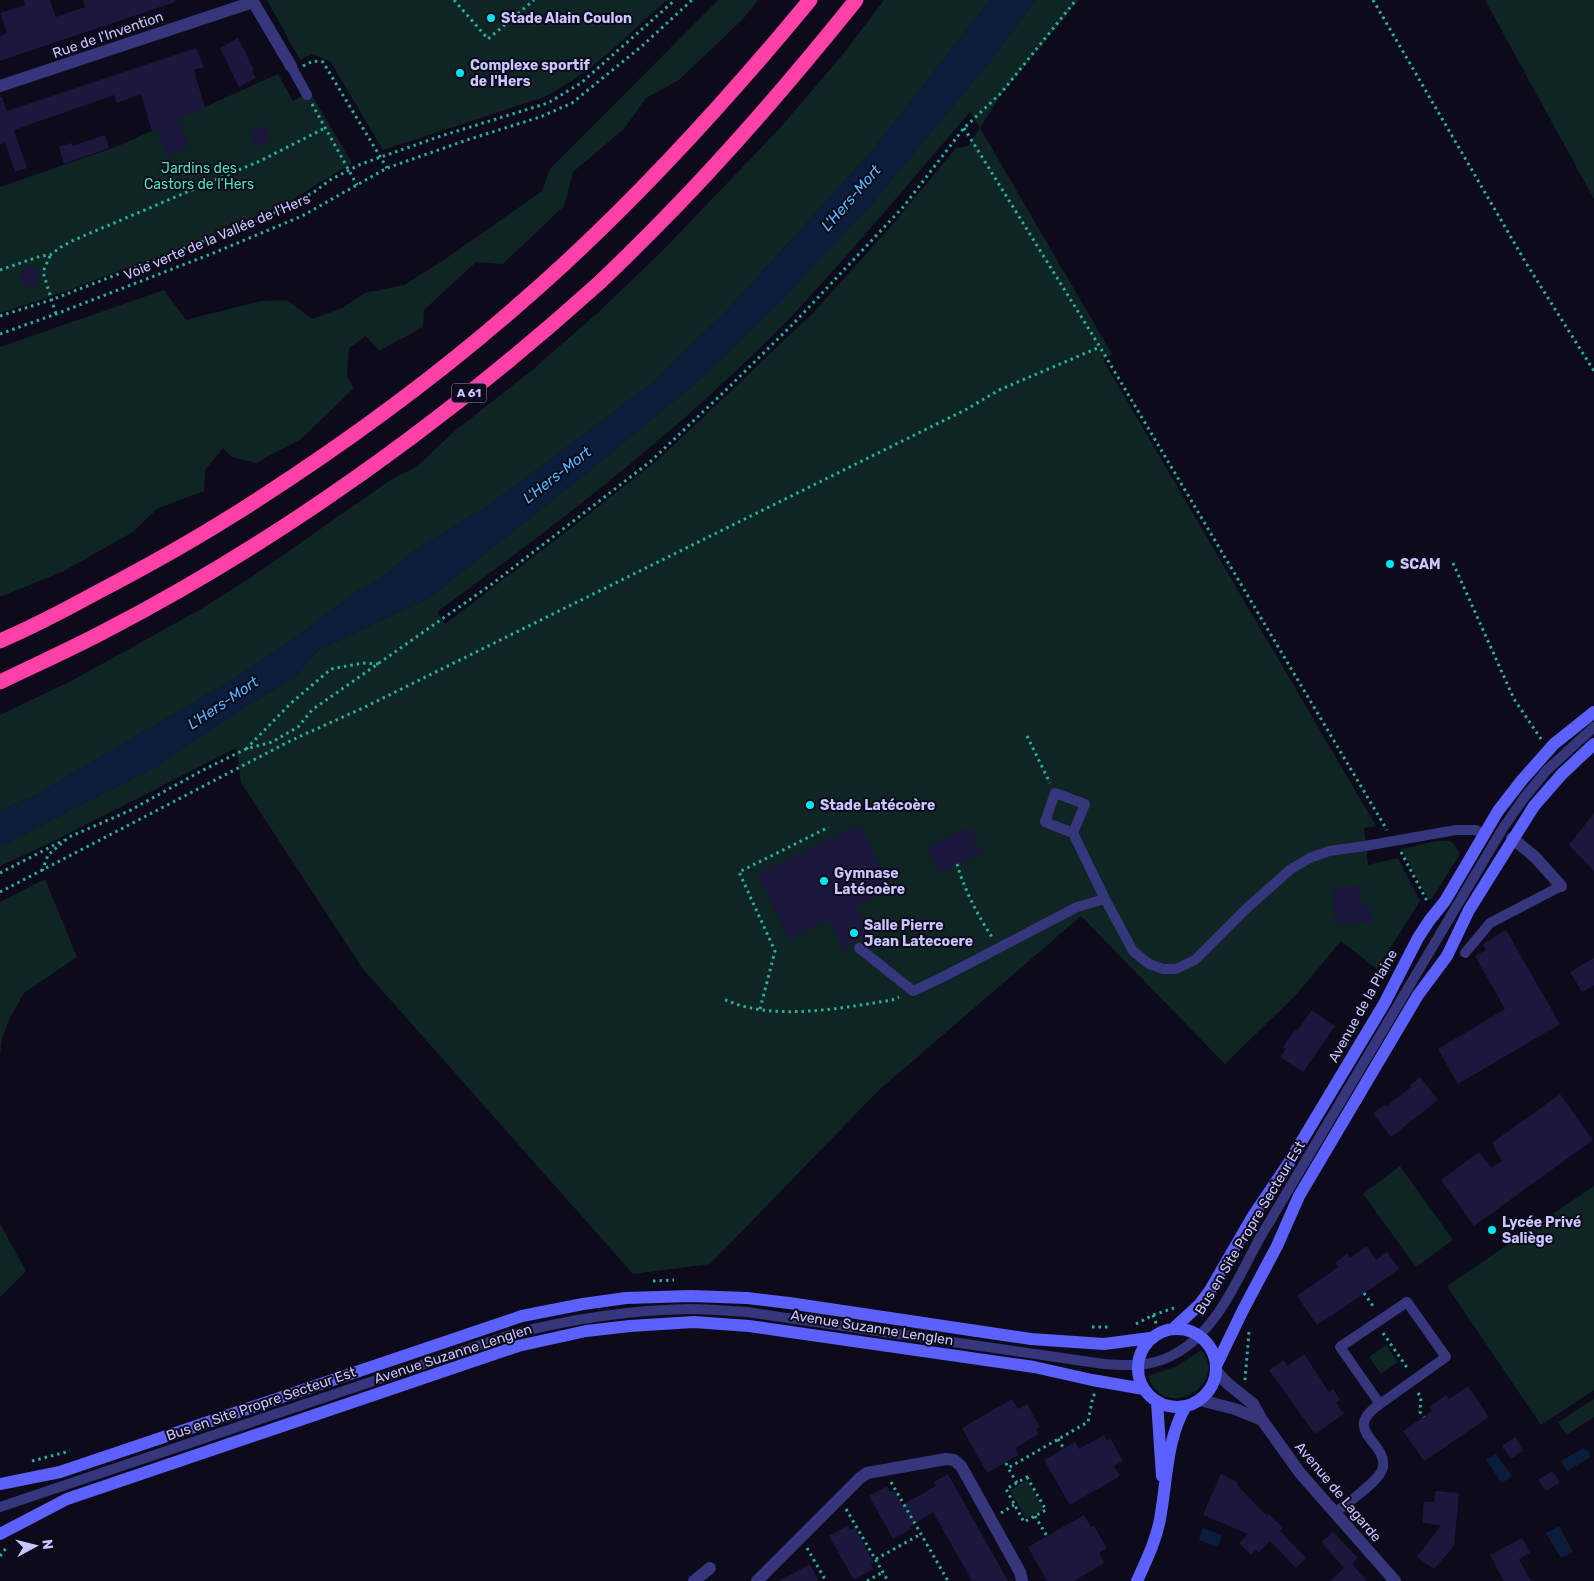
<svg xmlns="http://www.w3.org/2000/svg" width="1594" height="1581" viewBox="0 0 1594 1581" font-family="Rubik,sans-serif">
<rect width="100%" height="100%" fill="#0d0b1b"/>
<path fill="#0e2523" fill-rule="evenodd" d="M 267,0 L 667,0 C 628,34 591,74 544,97 L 383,150 L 330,61 L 312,54 L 300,60 Z
M 718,0 L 758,0 L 743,19 L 679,80 L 646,98 L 624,129 L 573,172 L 564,206 L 503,264 L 476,262 L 424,310 L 423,327 L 379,351 L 366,336 L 349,348 L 347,377 L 354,388 L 301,439 L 256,463 L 232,457 L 223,448 L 205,470 L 204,491 L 158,508 L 133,532 L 64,571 L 0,597 L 0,347 L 164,290 L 186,320 L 261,301 L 287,300 L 312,319 L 342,308 L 365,293 L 404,285 L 444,260 L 542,191 L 550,169 Z
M 884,0 L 990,0 L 872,151 L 726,312 L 651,384 L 491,504 L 417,549 L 380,579 L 355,593 L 291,641 L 230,681 L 38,794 L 0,811 L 0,715 L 73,680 L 201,609 L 253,576 L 392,479 L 418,466 L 451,434 L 531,371 L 603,308 L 665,248 L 780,128 L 844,53 Z
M 1036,0 L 1079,0 L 1001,95 L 980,128 L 1112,354 L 1103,360 L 1376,826 L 1364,828 L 1368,865 L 1398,858 L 1420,901 L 1377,969 L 1341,941 L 1296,995 L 1225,1064 L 1081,916 L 879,1090 L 710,1264 L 633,1274 L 363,969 L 241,783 L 236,748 L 54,841 L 0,866 L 0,846 L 154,768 L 243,708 L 294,678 L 318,650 L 429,598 L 595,466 L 699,380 L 781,301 L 868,208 L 990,61 ZM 970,112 L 980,128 L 968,146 L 956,148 L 893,224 L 814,312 L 660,458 L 570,529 L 445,624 L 437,612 C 541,536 644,458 737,370 C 754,353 772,337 788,320 C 851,253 910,182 970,112 Z
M 1485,0 L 1594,0 L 1594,199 Z
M 278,74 L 293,101 L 310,92 L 352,163 L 290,201 L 223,232 L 50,297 L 0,313 L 0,187 L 118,146 Z
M 1437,841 L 1450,841 L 1455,846 L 1460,854 L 1431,900 L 1428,898 L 1401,849 Z
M 45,879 L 77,957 L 24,993 L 10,1018 L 2,1039 L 0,1055 L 0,902 Z
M 1400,1166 L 1453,1240 L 1416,1267 L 1363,1194 Z
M 1594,1186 L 1594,1390 L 1541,1425 L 1447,1286 Z
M 0,1224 L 26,1271 L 0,1297 Z
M 1386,1345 L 1398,1362 L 1381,1374 L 1369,1357 Z
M 1201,1350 C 1230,1384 1164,1424 1148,1376 L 1177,1366 Z
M 1594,1399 L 1594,1417 L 1566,1435 L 1558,1422 Z
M 1027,1480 L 1044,1509 L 1026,1519 L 1010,1490 Z"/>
<path fill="#0a1e3b" d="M 990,0 L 1036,0 L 990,61 L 868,208 L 782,301 L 699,380 L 595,466 L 429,598 L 318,650 L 294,678 L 243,708 L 154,768 L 0,846 L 0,811 L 38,794 L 230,681 L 291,641 L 355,593 L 380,579 L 417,549 L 491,504 L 651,384 L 726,312 L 872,151 Z
M 1583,1448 L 1589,1452 L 1589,1458 L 1567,1471 L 1561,1461 Z
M 1496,1454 L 1512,1476 L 1502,1483 L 1486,1460 Z
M 1559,1526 L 1573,1552 L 1561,1558 L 1546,1533 Z
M 1203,1528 L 1222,1535 L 1218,1547 L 1199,1540 Z"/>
<path fill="#1c173c" d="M 24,0 L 50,0 L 56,17 L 85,7 L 83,0 L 175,0 L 175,2 L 0,61 L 0,36 L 7,33 L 0,13 L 25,5 Z
M 238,38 L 254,70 L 252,71 L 256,78 L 239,87 L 220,48 Z
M 196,48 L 204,67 L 194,70 L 205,108 L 178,119 L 189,148 L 168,156 L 156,129 L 152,131 L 141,94 L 117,103 L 114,95 L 14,130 L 27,168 L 15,172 L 5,142 L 0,144 L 0,97 L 2,97 L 7,111 Z
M 264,126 L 271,141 L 256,147 L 249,132 Z
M 105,135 L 109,148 L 64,164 L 59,147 L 71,143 L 73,146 Z
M20 277a10 10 0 1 1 20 0a10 10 0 1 1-20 0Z
M 1594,813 L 1594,871 L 1569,845 Z
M 859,824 L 891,889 L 856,906 L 871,936 L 856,942 L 844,950 L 829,919 L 789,939 L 758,874 Z
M 969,827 L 982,853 L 940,873 L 927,847 Z
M 1360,885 L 1361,905 L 1370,905 L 1372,922 L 1335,925 L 1332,888 Z
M 1506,930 L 1560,1024 L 1458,1084 L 1438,1049 L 1505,1009 L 1475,956 L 1486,950 L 1483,944 Z
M 1594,958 L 1594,985 L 1582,992 L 1570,972 Z
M 1312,1010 L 1335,1026 L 1303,1072 L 1280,1057 L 1286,1049 L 1283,1047 L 1295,1029 L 1297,1031 Z
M 1420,1077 L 1438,1100 L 1391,1137 L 1373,1113 L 1384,1105 L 1386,1107 L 1411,1087 L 1410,1085 Z
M 1560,1094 L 1593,1140 L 1474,1226 L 1441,1180 L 1479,1152 L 1491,1168 L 1502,1161 L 1492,1143 Z
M 1367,1246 L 1376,1260 L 1387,1252 L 1399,1269 L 1330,1317 L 1329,1316 L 1317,1325 L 1297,1296 L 1338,1267 L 1335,1263 L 1347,1254 L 1350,1258 Z
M 1304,1354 L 1329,1392 L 1333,1389 L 1340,1400 L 1336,1403 L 1344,1414 L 1315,1434 L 1269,1370 L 1284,1360 L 1287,1366 Z
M 1468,1386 L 1489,1417 L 1424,1461 L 1403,1431 L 1432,1411 L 1429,1407 L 1446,1395 L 1449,1399 Z
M 1012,1399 L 1018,1409 L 1027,1404 L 1040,1427 L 1036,1429 L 1039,1434 L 1015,1448 L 1019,1455 L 987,1473 L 962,1428 Z
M 1104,1435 L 1107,1440 L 1110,1438 L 1123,1461 L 1114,1466 L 1120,1476 L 1070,1505 L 1044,1460 L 1075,1442 L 1079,1449 Z
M 1515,1437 L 1523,1450 L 1511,1459 L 1502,1446 Z
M 1552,1471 L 1560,1482 L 1546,1491 L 1538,1480 Z
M 948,1474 L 968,1510 L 1008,1581 L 972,1581 L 933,1512 L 910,1527 L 911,1529 L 893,1539 L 869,1496 L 887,1486 L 890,1492 L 894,1491 L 902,1505 L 936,1486 L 934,1482 Z
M 1221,1474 L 1237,1482 L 1237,1485 L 1267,1516 L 1269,1514 L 1283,1528 L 1280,1531 L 1306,1558 L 1296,1568 L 1270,1541 L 1258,1553 L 1256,1550 L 1251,1555 L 1239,1543 L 1248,1534 L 1203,1515 Z
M 1436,1491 L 1459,1493 L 1454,1546 L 1434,1569 L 1417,1557 L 1441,1525 L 1422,1523 L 1424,1502 L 1434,1502 Z
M 1084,1515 L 1091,1527 L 1094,1526 L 1107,1548 L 1099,1553 L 1104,1563 L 1074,1581 L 1047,1581 L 1028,1547 Z
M 848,1525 L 851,1530 L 855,1528 L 874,1563 L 871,1564 L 873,1569 L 854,1580 L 829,1536 Z
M 1333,1532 L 1358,1558 L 1352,1564 L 1367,1581 L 1330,1581 L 1344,1568 L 1321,1542 Z
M 1522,1538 L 1530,1553 L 1519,1559 L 1531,1581 L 1504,1581 L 1490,1555 Z
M 810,1564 L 819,1581 L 779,1581 Z"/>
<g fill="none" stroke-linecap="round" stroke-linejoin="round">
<path stroke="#2bad9e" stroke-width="3" stroke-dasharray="2.5 4" stroke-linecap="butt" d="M 454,0 L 488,39 L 534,0
M 1373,0 L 1526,263 L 1594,371
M 303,66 L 313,61 L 323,62 L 387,168
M 312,104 L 357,185
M 964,128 L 1100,347 L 1387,830
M 50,256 L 43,272 L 56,314
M 0,270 L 41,256 L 50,255 L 61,247 L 74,240 L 260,161 L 325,128
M 0,316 L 51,300 L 266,217 L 314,192 L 330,180 L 361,164 L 441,136 L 548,103 L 581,83 L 675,0
M 0,334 L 56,314 L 211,254 L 302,216 L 387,168 L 467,140 L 540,117 L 572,103 L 642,46 L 692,0
M 1453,563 L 1514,699 L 1541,739
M 1027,736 L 1050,783
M 246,749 L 291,703 L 331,669 L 363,663 L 379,664
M 1401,852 L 1427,901
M 957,864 C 964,889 978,916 992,937
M 42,871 L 48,855 L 69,837 L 129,811 L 203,770 L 246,749 L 272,742 L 298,727 L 312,710 L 492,584 L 651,461 L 725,391 L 794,323 L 904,206 L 964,128 L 1001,93 L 1076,0
M 0,873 L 64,840
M 0,892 L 292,740 L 365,707 L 967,409 L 999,390 L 1100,347
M 725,1000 C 732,1002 739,1006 747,1007 C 791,1018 848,1007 892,1000 L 899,997
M 760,1009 L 775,951 L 739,872 L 829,827
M 653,1281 L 674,1280
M 1364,1293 L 1375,1309
M 1153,1315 L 1157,1326
M 1136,1324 L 1153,1315 L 1174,1308
M 1092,1327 L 1108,1327
M 1383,1333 L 1408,1369
M 1245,1380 L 1249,1332
M 1418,1393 L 1421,1397 L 1420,1412 L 1424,1417
M 1058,1439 L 1064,1449
M 32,1461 L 70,1451
M 1006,1463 L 1008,1468
M 1027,1477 L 1046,1510 L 1024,1522 L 1006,1489 Z
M 891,1482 L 948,1581
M 1017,1483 L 1008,1468 L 1088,1422 L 1093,1396 L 1095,1394
M 846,1509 L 888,1581
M 1001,1513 L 1014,1505
M 1035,1516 L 1047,1536
M 807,1548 L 826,1581
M 0,1556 L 7,1547
M 876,1559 L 921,1534
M 867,1581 L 883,1572"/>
<path stroke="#35367b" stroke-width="10" d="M 291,66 L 307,95
M 1055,793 L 1085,804 L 1073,833 L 1045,822 Z
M 1073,833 L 1105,899
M 859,948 L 913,991 L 941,978 L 1077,907 L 1105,899 L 1133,951 L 1149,964 L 1163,969 L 1176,969 L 1195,960 L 1247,908 L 1291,869 L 1310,858 L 1329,851 L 1365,846 L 1456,830 L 1476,830 L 1484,834
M 1465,953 L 1490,923 L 1561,886
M 1407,1302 L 1446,1357 L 1380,1404 L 1340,1347 Z
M 0,1507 L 513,1334 C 571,1319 630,1310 690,1309 C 709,1309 728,1311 747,1312 L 1104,1364 C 1118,1365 1133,1366 1146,1364 C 1209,1354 1234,1284 1261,1236 L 1503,828 L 1524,798 L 1546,771 L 1594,727
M 1335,1513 C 1346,1503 1381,1481 1383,1467 C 1387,1441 1340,1431 1380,1404"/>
<path stroke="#35367b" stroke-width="12" d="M 252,0 L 291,66
M 0,86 L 253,2
M 1512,838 L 1535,857 L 1561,886
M 1216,1371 L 1227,1383 L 1253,1404 L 1262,1420 L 1300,1473 L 1395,1581
M 1200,1400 L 1235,1409 L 1262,1420
M 694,1581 L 710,1568
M 757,1581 L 860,1478 L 867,1473 L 946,1459 L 954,1460 L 961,1466 L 1020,1572 L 1022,1581"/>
<path stroke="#5c60ff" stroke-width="12" d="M 1174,1328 L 1199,1305 L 1209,1292 L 1253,1216 L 1288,1164 L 1384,1004 L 1418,938 L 1429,921 L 1445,901 L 1498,811 L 1522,780 L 1554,744 L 1594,712
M1138 1368a39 39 0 1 1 78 0a39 39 0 1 1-78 0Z
M 1216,1366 L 1243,1310 L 1277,1246 L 1299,1196 L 1418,995 L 1447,956 L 1469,910 L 1534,806 L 1562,774 L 1594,744
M 1157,1402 L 1162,1476
M 0,1484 L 60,1472 L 522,1316 L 583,1304 L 626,1298 L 691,1296 L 747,1298 L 789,1303 L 1031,1339 L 1104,1344 L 1150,1338
M 0,1534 L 67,1499 L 518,1346 L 586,1331 L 630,1326 L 694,1322 L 749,1326 L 1034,1367 L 1092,1380 L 1144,1389
M 1137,1581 C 1146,1561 1156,1541 1160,1519 C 1167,1482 1166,1439 1186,1406"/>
<path stroke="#ff40a6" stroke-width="15" d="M 0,641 C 32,627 63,611 94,594 C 142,569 189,543 235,514 C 333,452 429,383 517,306 C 624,214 720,109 810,0
M 0,682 C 35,665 71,649 105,631 C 284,538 449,418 599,283 C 616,267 633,250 650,233 C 724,159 791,81 856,0"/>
</g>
<g fill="#00e5f0" stroke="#0d0b1b" stroke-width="2">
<circle cx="491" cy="18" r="5"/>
<circle cx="460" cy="73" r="5"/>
<circle cx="1390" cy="564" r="5"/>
<circle cx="810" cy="805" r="5"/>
<circle cx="824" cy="881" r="5"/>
<circle cx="854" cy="933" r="5"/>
<circle cx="1492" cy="1230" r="5"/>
</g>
<g text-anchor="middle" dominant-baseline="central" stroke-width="4" stroke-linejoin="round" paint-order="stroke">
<rect fill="#0d0b1b" stroke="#908dbb" stroke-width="1" x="451.5" y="383.5" width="35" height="19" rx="4"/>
<g font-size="12" font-weight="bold" fill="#c8c5ff">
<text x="469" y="393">A 61</text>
</g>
<g font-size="14" font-weight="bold" fill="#c8c5ff" stroke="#0d0b1b" text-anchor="start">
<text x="501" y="18">Stade Alain Coulon</text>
<text x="470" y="65">Complexe sportif<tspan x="470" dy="16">de l'Hers</tspan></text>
<text x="1400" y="564">SCAM</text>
<text x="820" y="805">Stade Latécoère</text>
<text x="834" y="873">Gymnase<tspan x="834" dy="16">Latécoère</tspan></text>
<text x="864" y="925">Salle Pierre<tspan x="864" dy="16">Jean Latecoere</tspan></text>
<text x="1502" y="1222">Lycée Privé<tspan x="1502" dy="16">Saliège</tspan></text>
</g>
<g font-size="14" fill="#c8c5ff" stroke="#0d0b1b">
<text transform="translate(108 35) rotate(-19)">Rue de l'Invention</text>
<text transform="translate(217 237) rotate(-23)">Voie verte de la Vallée de l'Hers</text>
<text transform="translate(1363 1006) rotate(-61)">Avenue de la Plaine</text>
<text transform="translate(1250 1228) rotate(-59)">Bus en Site Propre Secteur Est</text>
<text transform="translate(872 1328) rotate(9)">Avenue Suzanne Lenglen</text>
<text transform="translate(453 1354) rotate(-18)">Avenue Suzanne Lenglen</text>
<text transform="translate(261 1404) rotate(-19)">Bus en Site Propre Secteur Est</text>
<text transform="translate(1338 1492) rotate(50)">Avenue de Lagarde</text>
</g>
<g font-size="14" fill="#51deb4" stroke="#0d0b1b">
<text x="199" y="168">Jardins des<tspan x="199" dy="16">Castors de l’Hers</tspan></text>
</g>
<g font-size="15" font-style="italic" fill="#53b8ff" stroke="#0d0b1b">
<text transform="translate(851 198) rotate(-49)">L'Hers-Mort</text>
<text transform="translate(557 475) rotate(-38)">L'Hers-Mort</text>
<text transform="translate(223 703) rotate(-34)">L'Hers-Mort</text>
</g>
</g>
<g transform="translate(35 1546) rotate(83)" stroke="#0d0b1b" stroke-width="4" paint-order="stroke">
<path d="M0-4L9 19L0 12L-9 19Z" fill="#c8c5ff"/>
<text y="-8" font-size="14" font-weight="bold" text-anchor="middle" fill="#c8c5ff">N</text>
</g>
</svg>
